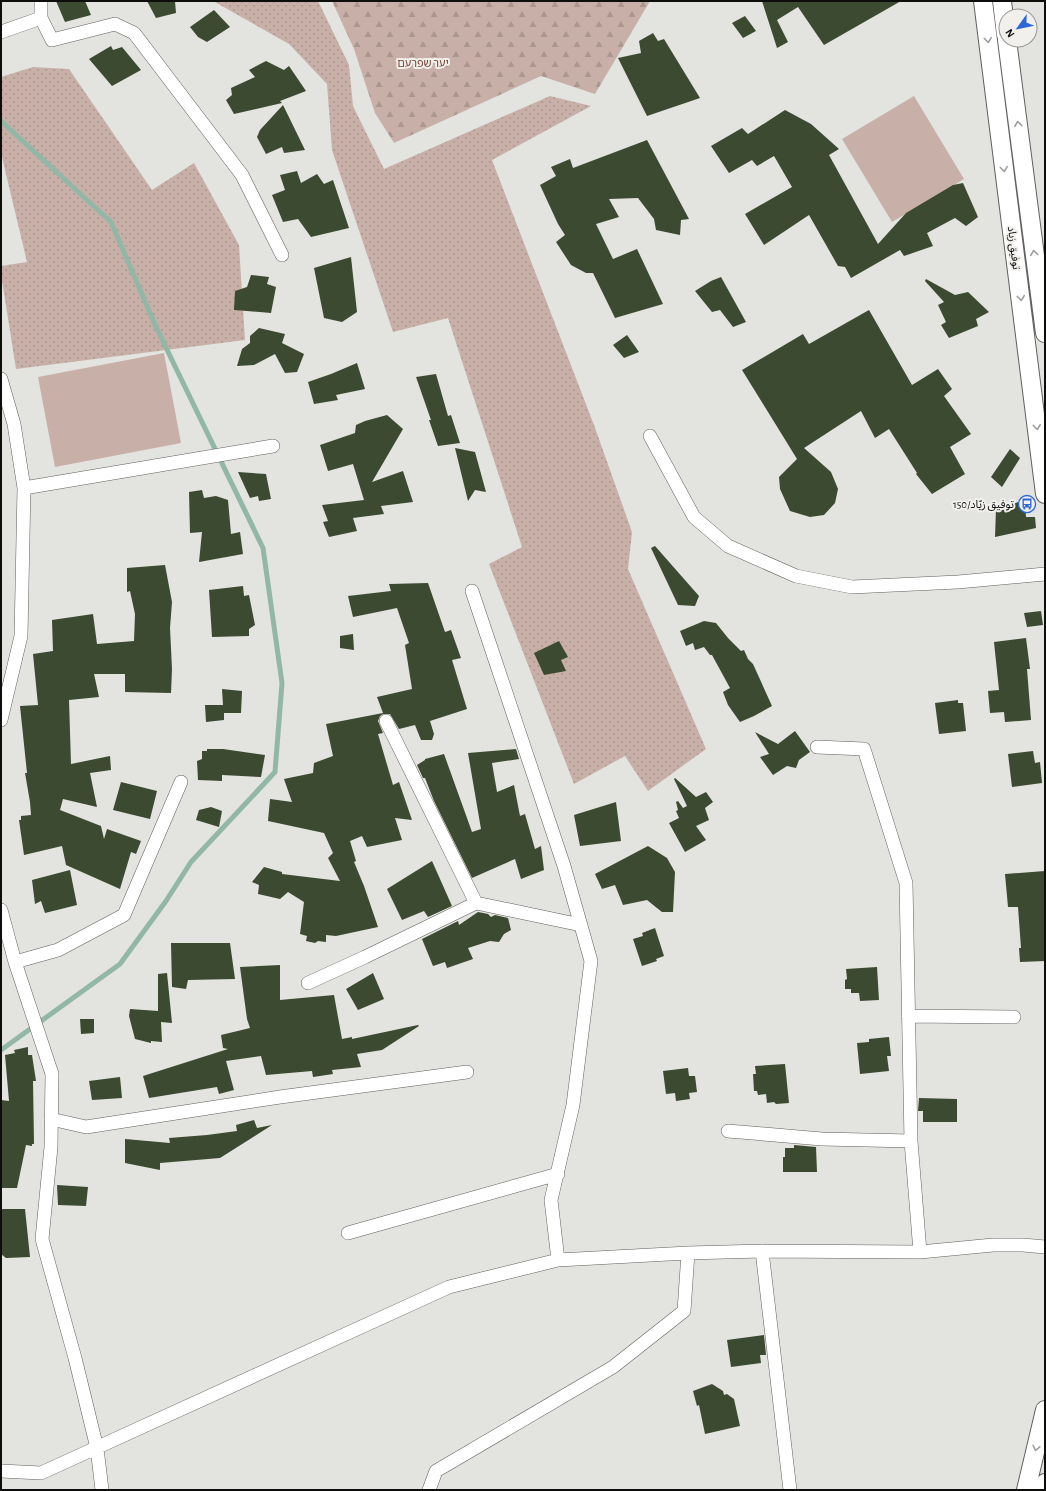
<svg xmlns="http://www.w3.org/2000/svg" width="1046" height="1491" viewBox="0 0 1046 1491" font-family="'Alegreya Sans','Noto Sans Arabic','Noto Sans Hebrew',sans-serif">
<defs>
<pattern id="grass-dots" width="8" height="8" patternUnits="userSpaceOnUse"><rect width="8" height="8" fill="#c8b0a9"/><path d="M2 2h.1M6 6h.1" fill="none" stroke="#ab9690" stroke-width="1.8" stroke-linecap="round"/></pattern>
<pattern id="forest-firs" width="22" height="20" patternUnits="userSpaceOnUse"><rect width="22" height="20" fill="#c8b0a9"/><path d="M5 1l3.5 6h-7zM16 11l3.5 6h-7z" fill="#ab9690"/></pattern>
</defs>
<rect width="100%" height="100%" fill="#e3e3df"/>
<path fill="url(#grass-dots)" d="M 213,1 L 318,1 L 349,65 L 353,106 L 384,169 L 550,96 L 591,106 L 492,160 L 594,425 L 632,532 L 628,569 L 706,749 L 648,791 L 625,756 L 574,784 L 489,564 L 522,547 L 448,318 L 393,332 L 332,150 L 327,84 L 289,44 Z
M 33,67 L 69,69 L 152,190 L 194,163 L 239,245 L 245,340 L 16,369 L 1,274 L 1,266 L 27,262 L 1,153 L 1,77 Z"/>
<path fill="url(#forest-firs)" d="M 332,1 L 650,1 L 595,94 L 541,76 L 394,143 L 375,113 L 354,49 Z"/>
<path fill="#c8b0a9" d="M 914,96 L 964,179 L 892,222 L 842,139 Z
M 164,353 L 181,443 L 55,467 L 38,377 Z"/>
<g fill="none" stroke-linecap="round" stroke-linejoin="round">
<path stroke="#93b7a6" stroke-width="5" d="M 1,121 L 111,222 L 156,327 L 263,548 L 282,683 L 275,772 L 191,862 L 166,901 L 120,964 L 1,1050"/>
</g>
<path fill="#3b4a30" d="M 56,1 L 85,1 L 91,15 L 65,22 Z
M 147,1 L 175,1 L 176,13 L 156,18 Z
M 762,1 L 901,1 L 824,45 L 798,7 L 777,20 L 788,42 L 777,48 Z
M 214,10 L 230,27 L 207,42 L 198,37 L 190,27 Z
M 745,16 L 756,31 L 743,38 L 732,23 Z
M 653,33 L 658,41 L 664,39 L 700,98 L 647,116 L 618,58 L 641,53 L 639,41 Z
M 111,46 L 113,50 L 122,47 L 141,70 L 112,86 L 89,59 Z
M 266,61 L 284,70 L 289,66 L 306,91 L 280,101 L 282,103 L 234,114 L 226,100 L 232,95 L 231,88 L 255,77 L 249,70 Z
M 283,105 L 305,150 L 284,153 L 282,147 L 266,154 L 257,137 L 260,130 Z
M 785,110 L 811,124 L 839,149 L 829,155 L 878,244 L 906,213 L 953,185 L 963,183 L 978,217 L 966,226 L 955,218 L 927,233 L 933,246 L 904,256 L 900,250 L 851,278 L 845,267 L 838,266 L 809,215 L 764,245 L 745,214 L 792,187 L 774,156 L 757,166 L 752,160 L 729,173 L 711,146 L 742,128 L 748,134 Z
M 647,140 L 689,219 L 681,220 L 680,235 L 656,230 L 654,219 L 638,198 L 609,199 L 619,217 L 596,224 L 613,259 L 637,249 L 663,304 L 615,318 L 593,273 L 586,273 L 571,265 L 556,242 L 565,235 L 558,224 L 540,185 L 556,176 L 551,167 L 570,159 L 573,168 Z
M 297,171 L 301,183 L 317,174 L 324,184 L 333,180 L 349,228 L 311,237 L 298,219 L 283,222 L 272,195 L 285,190 L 280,175 Z
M 351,257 L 357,312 L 342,322 L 324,318 L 314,268 Z
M 251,275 L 269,277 L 267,284 L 276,287 L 271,313 L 234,310 L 235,291 L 247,287 Z
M 721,277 L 746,322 L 733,327 L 720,310 L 712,312 L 695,291 L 711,281 Z
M 926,279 L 955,295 L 968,292 L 989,312 L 976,319 L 978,326 L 949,338 L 941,325 L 946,322 L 938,305 L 944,302 L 925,281 Z
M 869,310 L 912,385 L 938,369 L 952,389 L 944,396 L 971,434 L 950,447 L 965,474 L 932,494 L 916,474 L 917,473 L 889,429 L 875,438 L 861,411 L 804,448 L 831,472 L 838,489 L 835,503 L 824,515 L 810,517 L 790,511 L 780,489 L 779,477 L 797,459 L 742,370 L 803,334 L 809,344 Z
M 259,328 L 285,334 L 282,343 L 304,354 L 297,372 L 285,373 L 275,354 L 254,365 L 237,366 L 242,349 L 250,343 L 250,336 Z
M 627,335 L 639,352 L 624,358 L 613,345 Z
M 357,363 L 365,389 L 336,395 L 338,400 L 314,404 L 308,382 L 331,374 Z
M 436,374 L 448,416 L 451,415 L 460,443 L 438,446 L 429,420 L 431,420 L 416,377 Z
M 387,415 L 403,429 L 372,482 L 403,471 L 413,502 L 381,506 L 384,514 L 353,518 L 357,531 L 329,537 L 323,522 L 328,521 L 322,505 L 364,500 L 353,464 L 328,471 L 320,445 L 355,433 L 356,425 L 365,421 Z
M 455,448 L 475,452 L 486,492 L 475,490 L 468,501 Z
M 1010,449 L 1020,458 L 1002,487 L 991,477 Z
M 238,472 L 266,474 L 271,499 L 259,501 L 258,496 L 250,498 Z
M 202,490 L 204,498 L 216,496 L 228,500 L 231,534 L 240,532 L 243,554 L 199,562 L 202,532 L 190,533 L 189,492 Z
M 1025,500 L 1026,517 L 1035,517 L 1036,528 L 995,537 L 996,509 Z
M 655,546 L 699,596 L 695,606 L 678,605 L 651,548 Z
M 165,565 L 172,602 L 170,628 L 172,669 L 171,693 L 125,692 L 125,674 L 94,674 L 99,697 L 69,700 L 71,764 L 110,756 L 111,770 L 90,773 L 97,807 L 63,799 L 60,810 L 101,826 L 104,839 L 107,829 L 141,841 L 136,854 L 131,852 L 120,889 L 66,865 L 62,846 L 24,855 L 19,820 L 21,820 L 21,816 L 31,815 L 30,802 L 25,773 L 27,773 L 20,706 L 38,705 L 33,654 L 53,651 L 52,620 L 93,614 L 97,644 L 134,641 L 135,614 L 130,591 L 127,592 L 127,568 Z
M 428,583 L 445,632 L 451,630 L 461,658 L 452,660 L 467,709 L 430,721 L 434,734 L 432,740 L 421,740 L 415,725 L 399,729 L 390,714 L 383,714 L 380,716 L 378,721 L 383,733 L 378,734 L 393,785 L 399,782 L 412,820 L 395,818 L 402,840 L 367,847 L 362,836 L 350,841 L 356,861 L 354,862 L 364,886 L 378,927 L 336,936 L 326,935 L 326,942 L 318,941 L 315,943 L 306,941 L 307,936 L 300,934 L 304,902 L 288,892 L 280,899 L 258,894 L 259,885 L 252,882 L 264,867 L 282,872 L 282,874 L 340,881 L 328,858 L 333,853 L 324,833 L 268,821 L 270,799 L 292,802 L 284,779 L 313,773 L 314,763 L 333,756 L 326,724 L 383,713 L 377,697 L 412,689 L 405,645 L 409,643 L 397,608 L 353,617 L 348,596 L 391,591 L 389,584 Z
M 243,586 L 244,596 L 249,595 L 255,625 L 249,629 L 249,636 L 212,637 L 209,590 Z
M 1041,611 L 1043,625 L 1027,627 L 1024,613 Z
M 704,621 L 716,623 L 728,638 L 741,651 L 744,650 L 748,659 L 753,664 L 772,706 L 754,716 L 740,722 L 728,705 L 723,692 L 730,688 L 712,655 L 710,655 L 704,647 L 695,650 L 693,643 L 686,646 L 680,631 Z
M 353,634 L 354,650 L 340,648 L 340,636 Z
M 1026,638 L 1030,669 L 1027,669 L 1031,720 L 1005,722 L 1004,712 L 990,713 L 988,691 L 999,690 L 994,642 Z
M 559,641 L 568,657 L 561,660 L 566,671 L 544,675 L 534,653 Z
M 222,689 L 242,691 L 241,713 L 224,713 L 224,711 L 224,720 L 206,722 L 205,705 L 223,705 Z
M 958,700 L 958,703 L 963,703 L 966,731 L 939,734 L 935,703 Z
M 795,731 L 810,752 L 799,760 L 796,768 L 787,766 L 773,775 L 760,757 L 769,754 L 755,732 L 778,744 Z
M 207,749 L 223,749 L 265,755 L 261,777 L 222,775 L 222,781 L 198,780 L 197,761 L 202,759 L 202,751 L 207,751 Z
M 516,749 L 519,759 L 492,763 L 497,792 L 514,785 L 520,816 L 525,814 L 535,849 L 541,846 L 544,870 L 521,879 L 515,859 L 472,878 L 434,801 L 425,778 L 423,778 L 417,765 L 425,760 L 425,759 L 444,754 L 472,832 L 481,829 L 468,753 Z
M 1033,751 L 1035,763 L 1040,762 L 1042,783 L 1012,787 L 1008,754 Z
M 675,778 L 696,797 L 706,792 L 713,802 L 705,808 L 709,820 L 696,826 L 706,840 L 685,852 L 669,823 L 679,818 L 676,811 L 678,810 L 676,802 L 678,801 L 683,808 L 687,806 L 674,779 Z
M 121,782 L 157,791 L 150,819 L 113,810 Z
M 616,802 L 621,841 L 580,846 L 574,815 Z
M 211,807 L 222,811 L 219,827 L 196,820 L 199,810 Z
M 648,846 L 667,858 L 675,872 L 673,912 L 662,912 L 647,900 L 623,905 L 615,885 L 602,889 L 595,874 Z
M 432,861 L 452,906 L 428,917 L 424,911 L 402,920 L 387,889 Z
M 70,870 L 77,905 L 45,913 L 41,901 L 35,904 L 32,880 Z
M 1045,871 L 1045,961 L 1020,962 L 1019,948 L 1021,948 L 1018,907 L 1008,907 L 1005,874 Z
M 478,912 L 488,914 L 491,917 L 495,915 L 508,918 L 511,930 L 504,934 L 499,942 L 490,941 L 468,948 L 473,959 L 447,968 L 445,962 L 433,966 L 422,939 L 458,921 L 459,925 Z
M 655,928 L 664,956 L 656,959 L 657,961 L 642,966 L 633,939 L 643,936 L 642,933 Z
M 171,943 L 230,943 L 235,979 L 188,980 L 186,989 L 172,987 Z
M 280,965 L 280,1000 L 334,995 L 342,1039 L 352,1037 L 352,1039 L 418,1025 L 419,1026 L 382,1050 L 357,1054 L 361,1067 L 332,1070 L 333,1074 L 313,1077 L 312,1071 L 266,1075 L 261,1056 L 226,1061 L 234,1090 L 219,1094 L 217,1087 L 149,1098 L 143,1076 L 228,1049 L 223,1048 L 221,1035 L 250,1028 L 247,1019 L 240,967 Z
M 877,967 L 879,1000 L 860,1001 L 859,993 L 851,993 L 851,989 L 845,989 L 845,980 L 847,979 L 846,969 Z
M 167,973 L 172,1023 L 161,1022 L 162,1042 L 151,1041 L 151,1043 L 135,1039 L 129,1016 L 130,1009 L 158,1011 L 158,974 Z
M 373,973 L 384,999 L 358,1010 L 346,989 Z
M 80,1019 L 94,1019 L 94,1033 L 81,1034 Z
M 889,1037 L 891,1056 L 887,1056 L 889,1071 L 860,1074 L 857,1043 L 869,1042 L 869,1039 Z
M 28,1047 L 28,1055 L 32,1055 L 36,1081 L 33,1081 L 34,1144 L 32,1144 L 32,1146 L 26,1145 L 17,1188 L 1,1188 L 1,1100 L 9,1101 L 5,1055 L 15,1053 L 14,1050 Z
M 785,1064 L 789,1103 L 776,1104 L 774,1102 L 767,1103 L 766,1094 L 758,1095 L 757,1091 L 754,1091 L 753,1074 L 756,1074 L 755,1066 Z
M 688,1068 L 689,1076 L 695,1076 L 697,1092 L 689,1093 L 690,1099 L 676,1101 L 675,1093 L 666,1094 L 663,1071 Z
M 120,1077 L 122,1098 L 92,1100 L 89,1081 Z
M 919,1098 L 957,1099 L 957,1122 L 923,1122 L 923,1111 L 918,1111 Z
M 254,1120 L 257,1128 L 272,1125 L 220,1158 L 160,1163 L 160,1170 L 125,1163 L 125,1139 L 170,1143 L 169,1138 L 207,1135 L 237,1131 L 236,1125 Z
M 794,1145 L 816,1147 L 817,1172 L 783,1172 L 783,1157 L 785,1157 L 785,1148 L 794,1148 Z
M 57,1185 L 88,1187 L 86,1206 L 58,1205 Z
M 1,1209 L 25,1209 L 30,1257 L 6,1258 L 1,1254 Z
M 764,1335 L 766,1355 L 760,1355 L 761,1363 L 731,1367 L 727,1340 Z
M 712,1384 L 723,1391 L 724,1395 L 727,1394 L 734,1399 L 740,1426 L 705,1434 L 699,1405 L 697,1406 L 693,1391 Z"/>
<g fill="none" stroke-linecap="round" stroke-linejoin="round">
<g stroke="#61605d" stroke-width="14">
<path id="minor" d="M 41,18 L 41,1
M 1,32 L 41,18 L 52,40 L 115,24 L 134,33 L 242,175 L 282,255
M 1,379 L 14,424 L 24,488 L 21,636 L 1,720
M 650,436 L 694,517 L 728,546 L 796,576 L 852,587 L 958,582 L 1045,574
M 24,488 L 273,446
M 472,591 L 564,866 L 591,961 L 573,1105 L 551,1200 L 558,1260
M 386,721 L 476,903
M 817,747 L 864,749 L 906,883 L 911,1141 L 920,1252
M 1,910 L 15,962 L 52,1074 L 51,1147 L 42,1239 L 75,1358 L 97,1448 L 102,1490
M 15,962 L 58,950 L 124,915 L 181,782
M 308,983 L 365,957 L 476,903 L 581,925
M 908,1016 L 1014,1017
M 51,1119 L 86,1127 L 280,1097 L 467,1072
M 728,1131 L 822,1139 L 911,1141
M 348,1233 L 558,1174
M 762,1251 L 790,1490
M 1,1471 L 41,1473 L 449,1287 L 558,1260 L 688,1253 L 762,1251 L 920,1252 L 993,1245 L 1023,1245 L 1045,1247
M 429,1490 L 436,1471 L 613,1367 L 684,1311 L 688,1253"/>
</g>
<g stroke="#61605d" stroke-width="20">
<path id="secondary" d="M 983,1 L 1045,494
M 1002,1 L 1006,35
M 1007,40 L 1045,333
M 1026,1490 L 1045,1410
M 1043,1490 L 1045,1483"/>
</g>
<use href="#minor" stroke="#fff" stroke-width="13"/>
<use href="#secondary" stroke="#fff" stroke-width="18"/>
</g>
<defs><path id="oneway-chevron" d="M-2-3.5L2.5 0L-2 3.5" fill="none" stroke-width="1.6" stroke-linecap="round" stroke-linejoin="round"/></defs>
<g stroke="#9e9e9e">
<use href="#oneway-chevron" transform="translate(988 40) rotate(83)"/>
<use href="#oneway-chevron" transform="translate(1018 124) rotate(-97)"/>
<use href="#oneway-chevron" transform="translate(1004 169) rotate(83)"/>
<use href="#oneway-chevron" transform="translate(1034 253) rotate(-97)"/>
<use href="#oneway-chevron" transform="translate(1021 298) rotate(83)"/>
<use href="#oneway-chevron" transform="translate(1037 427) rotate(83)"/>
<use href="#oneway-chevron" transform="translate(1036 1448) rotate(103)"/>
</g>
<defs>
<g id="bus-ring" transform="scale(0.9)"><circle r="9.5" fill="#f1f0ec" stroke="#2e68d6" stroke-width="1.5"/><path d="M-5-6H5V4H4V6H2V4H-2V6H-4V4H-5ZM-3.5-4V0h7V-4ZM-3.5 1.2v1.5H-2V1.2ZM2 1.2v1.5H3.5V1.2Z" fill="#2e68d6"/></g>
</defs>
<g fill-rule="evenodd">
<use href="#bus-ring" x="1027" y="504"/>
</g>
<g text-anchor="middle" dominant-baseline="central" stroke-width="4" stroke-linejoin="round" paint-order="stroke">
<g font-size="11" fill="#784436" stroke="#f1f0ec">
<text x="423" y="63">יער שפרעם</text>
</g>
<g font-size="11" fill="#0d0d0c" stroke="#f1f0ec">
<text transform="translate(1014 248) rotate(83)">توفيق زياد</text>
</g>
<g font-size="11" fill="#0d0d0c" stroke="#f1f0ec" text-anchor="end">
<text x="1014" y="504">توفيق زيّاد/150</text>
</g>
</g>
<rect width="1046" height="1491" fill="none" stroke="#0d0d0c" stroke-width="4"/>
<g transform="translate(1018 28) rotate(237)"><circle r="19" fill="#f1f0ec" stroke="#969592"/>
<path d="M0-3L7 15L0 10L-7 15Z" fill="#2e68d6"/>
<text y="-6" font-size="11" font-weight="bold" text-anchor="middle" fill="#0d0d0c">N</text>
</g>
</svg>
